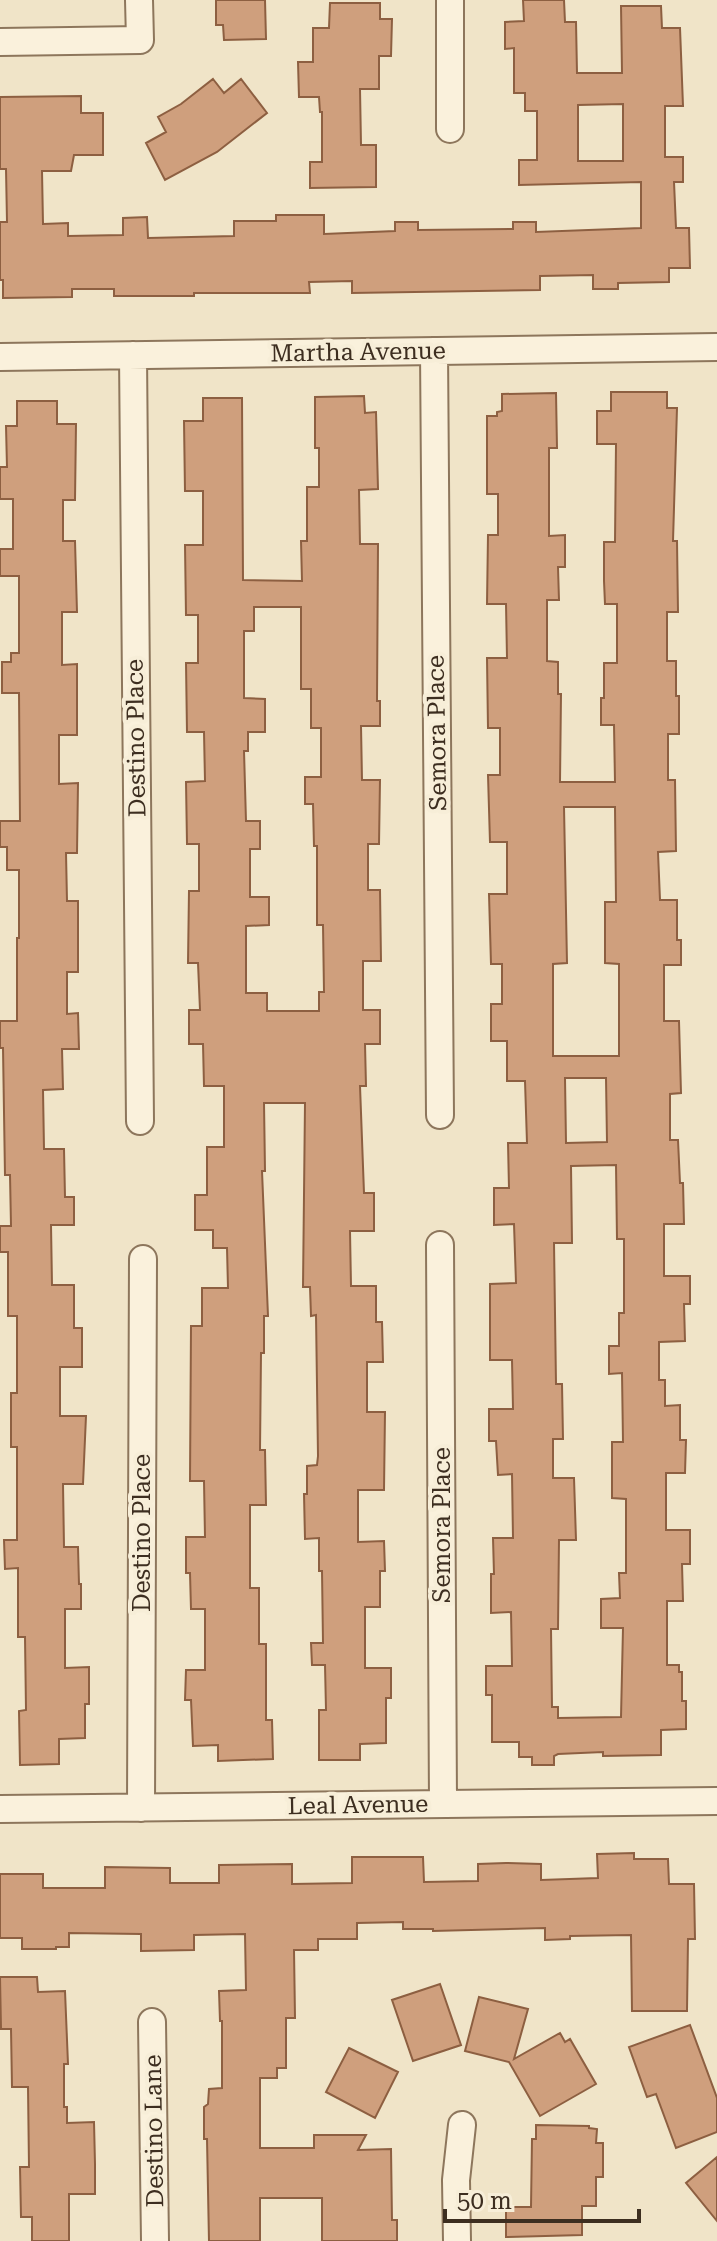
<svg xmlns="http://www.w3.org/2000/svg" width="717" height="2241" viewBox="0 0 717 2241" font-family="'Roboto Serif',serif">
<rect width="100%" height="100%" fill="#f0e4c8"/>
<path fill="#cf9f7d" stroke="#8d5f41" stroke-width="2" fill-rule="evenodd" d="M 216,0 L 265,0 L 266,39 L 224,40 L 223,25 L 216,25 Z
M 523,0 L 564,0 L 565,22 L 576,22 L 577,73 L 622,73 L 621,6 L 661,6 L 662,28 L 680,28 L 683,106 L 665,106 L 665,157 L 683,157 L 683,182 L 674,182 L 676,228 L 689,228 L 690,268 L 669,268 L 669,282 L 618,283 L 618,289 L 593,289 L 593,275 L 540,276 L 540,290 L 352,293 L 352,281 L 309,282 L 310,293 L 194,293 L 194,296 L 114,296 L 114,289 L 72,289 L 72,297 L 3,298 L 3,280 L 0,280 L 0,222 L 7,222 L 6,169 L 0,169 L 0,97 L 81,96 L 81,113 L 103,113 L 103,155 L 74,155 L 71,171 L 42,171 L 43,224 L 68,223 L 68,236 L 123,235 L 123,218 L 147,217 L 148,238 L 234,236 L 234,221 L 276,221 L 276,215 L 324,215 L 324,234 L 395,231 L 395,222 L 418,222 L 418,230 L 513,229 L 513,222 L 536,222 L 536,232 L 641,228 L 641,182 L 519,185 L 519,160 L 537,160 L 537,111 L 525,111 L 525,93 L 514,93 L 514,48 L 505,49 L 505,22 L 524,21 ZM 623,104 L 623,161 L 578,161 L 578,105 Z
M 330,3 L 380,3 L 380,19 L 392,19 L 391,56 L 379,56 L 379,89 L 360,89 L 361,145 L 376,145 L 376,187 L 310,188 L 310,162 L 322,162 L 322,112 L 320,112 L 319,97 L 299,97 L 298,62 L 313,62 L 313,28 L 329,28 Z
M 213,79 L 224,93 L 241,79 L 267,113 L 217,152 L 165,180 L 146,143 L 166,132 L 158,117 L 181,104 Z
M 611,392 L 667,392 L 667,408 L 677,408 L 673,541 L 677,541 L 678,612 L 667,612 L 667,661 L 676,661 L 676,696 L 679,696 L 679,734 L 668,734 L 668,780 L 675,780 L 676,851 L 658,852 L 660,900 L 677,900 L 677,940 L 681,940 L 681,965 L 664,965 L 664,1021 L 679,1021 L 681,1093 L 670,1094 L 670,1140 L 678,1140 L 680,1183 L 683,1183 L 684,1224 L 664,1224 L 664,1276 L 690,1276 L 690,1304 L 684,1304 L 685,1341 L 659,1342 L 659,1380 L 665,1380 L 665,1406 L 680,1405 L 680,1440 L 686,1440 L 685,1473 L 666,1473 L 666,1530 L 690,1530 L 690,1564 L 682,1564 L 683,1601 L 667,1601 L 667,1665 L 679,1665 L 679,1672 L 682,1672 L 682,1701 L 686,1701 L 686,1729 L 661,1730 L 661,1755 L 603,1756 L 603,1752 L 558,1754 L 554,1756 L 554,1765 L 532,1765 L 532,1757 L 519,1757 L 519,1742 L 492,1742 L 492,1695 L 486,1695 L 486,1666 L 512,1666 L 511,1612 L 491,1613 L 491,1574 L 494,1574 L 493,1538 L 513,1538 L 512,1474 L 498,1475 L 496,1441 L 489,1441 L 489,1409 L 513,1409 L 512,1360 L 490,1360 L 490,1284 L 516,1283 L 514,1224 L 494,1225 L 494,1188 L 509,1188 L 508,1143 L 527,1143 L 525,1081 L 507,1081 L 507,1041 L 491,1041 L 491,1004 L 502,1004 L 502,964 L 491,964 L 489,894 L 507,894 L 507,842 L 490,842 L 488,775 L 500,775 L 500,728 L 488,728 L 487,658 L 507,658 L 506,604 L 487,604 L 488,535 L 498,535 L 498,494 L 487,494 L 487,416 L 497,416 L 497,412 L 502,411 L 502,394 L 556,393 L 557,448 L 549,448 L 549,536 L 565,535 L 565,567 L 558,567 L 559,600 L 547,600 L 547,661 L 558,662 L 558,694 L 561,694 L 560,782 L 615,782 L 614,725 L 601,725 L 601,698 L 604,698 L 604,663 L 617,663 L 617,604 L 605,604 L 604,581 L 604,542 L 615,542 L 616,444 L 597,444 L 597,411 L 611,411 ZM 564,807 L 615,807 L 616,902 L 605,902 L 605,963 L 619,964 L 619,1056 L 553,1056 L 553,964 L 567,963 ZM 565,1078 L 606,1078 L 607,1142 L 566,1143 ZM 616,1165 L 617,1239 L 624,1239 L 624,1313 L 619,1313 L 619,1346 L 609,1346 L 609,1374 L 622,1373 L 623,1442 L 612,1442 L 612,1498 L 626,1499 L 626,1573 L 619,1573 L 620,1598 L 601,1599 L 601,1628 L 623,1628 L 621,1717 L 558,1718 L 558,1707 L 552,1707 L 551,1629 L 558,1629 L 559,1540 L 576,1540 L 574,1478 L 553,1478 L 553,1439 L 563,1439 L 562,1384 L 556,1384 L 554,1243 L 572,1243 L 571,1166 Z
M 364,396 L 365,413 L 376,412 L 378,489 L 359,490 L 360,544 L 378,544 L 377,701 L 380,701 L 380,726 L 361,726 L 362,780 L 380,780 L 379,844 L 368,844 L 368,890 L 380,890 L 381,961 L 363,961 L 363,1010 L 380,1010 L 380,1044 L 365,1044 L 366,1086 L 360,1086 L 364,1193 L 374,1193 L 374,1231 L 350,1231 L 351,1286 L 376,1286 L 376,1322 L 382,1322 L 383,1362 L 367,1362 L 367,1412 L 385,1412 L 384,1490 L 358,1490 L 358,1542 L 384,1541 L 385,1571 L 380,1571 L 380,1607 L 365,1607 L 365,1668 L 391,1668 L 391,1698 L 386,1698 L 386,1743 L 360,1744 L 360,1760 L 319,1760 L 319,1710 L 326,1710 L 325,1665 L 312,1665 L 311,1643 L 323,1643 L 322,1571 L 319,1571 L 319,1538 L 305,1539 L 304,1494 L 307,1494 L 307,1466 L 317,1465 L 318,1456 L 316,1315 L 311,1316 L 310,1287 L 303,1287 L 305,1103 L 264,1103 L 265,1171 L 262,1171 L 268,1316 L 264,1316 L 264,1353 L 261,1353 L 260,1450 L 265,1450 L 266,1505 L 250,1505 L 250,1588 L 259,1588 L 259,1644 L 266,1644 L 266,1720 L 272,1720 L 273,1759 L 218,1761 L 218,1745 L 193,1746 L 191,1700 L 185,1700 L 186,1670 L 205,1670 L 205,1609 L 191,1609 L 190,1573 L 186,1573 L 186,1537 L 205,1537 L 204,1481 L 190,1481 L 191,1326 L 202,1326 L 202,1288 L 228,1288 L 227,1248 L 213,1248 L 213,1230 L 195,1230 L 195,1195 L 207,1195 L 207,1147 L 224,1147 L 224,1086 L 204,1086 L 203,1044 L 189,1044 L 189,1010 L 200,1010 L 198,963 L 188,963 L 189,891 L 199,891 L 199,844 L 187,844 L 186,782 L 205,781 L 204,732 L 187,732 L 186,663 L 198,663 L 198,615 L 186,615 L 185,545 L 203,545 L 203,491 L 185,491 L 184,421 L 203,421 L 203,398 L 242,398 L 243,580 L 302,581 L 301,541 L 307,541 L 307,487 L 319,487 L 319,448 L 315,448 L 315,397 ZM 254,607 L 301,607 L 301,689 L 311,689 L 311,728 L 321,728 L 321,777 L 305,777 L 305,804 L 313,804 L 314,846 L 317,846 L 317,925 L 323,925 L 324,992 L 319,992 L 319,1011 L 267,1011 L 267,993 L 246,993 L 246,926 L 269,925 L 269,897 L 250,897 L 250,849 L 260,849 L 260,821 L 246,821 L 244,751 L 248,751 L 248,732 L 265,732 L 265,699 L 244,698 L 244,631 L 254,631 Z
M 17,401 L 57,401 L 57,424 L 76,424 L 75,500 L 63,500 L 63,541 L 75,541 L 77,612 L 62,612 L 62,665 L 77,664 L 77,735 L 59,735 L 59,784 L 78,783 L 77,853 L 66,853 L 67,901 L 78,901 L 78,972 L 67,972 L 67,1014 L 78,1013 L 79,1049 L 62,1049 L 63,1089 L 43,1090 L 44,1149 L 64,1149 L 65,1197 L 74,1197 L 74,1225 L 51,1225 L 52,1285 L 74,1285 L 74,1328 L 82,1328 L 82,1367 L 60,1367 L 60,1416 L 86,1416 L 83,1484 L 63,1484 L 64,1547 L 78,1547 L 79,1584 L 81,1584 L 81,1609 L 65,1609 L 65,1668 L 89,1667 L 89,1704 L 85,1704 L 85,1738 L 59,1739 L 59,1764 L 20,1765 L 19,1711 L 26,1710 L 25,1637 L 18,1637 L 18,1568 L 5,1569 L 4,1540 L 17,1540 L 17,1447 L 11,1447 L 11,1393 L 17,1393 L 17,1316 L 8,1316 L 8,1252 L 0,1252 L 0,1226 L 11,1226 L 10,1175 L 5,1175 L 3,1048 L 0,1048 L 0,1021 L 17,1021 L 17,938 L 19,938 L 19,870 L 7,870 L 7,847 L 0,847 L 0,821 L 20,821 L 19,693 L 2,693 L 2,662 L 11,662 L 11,653 L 19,653 L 19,576 L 0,576 L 0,549 L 13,549 L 13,499 L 0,499 L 0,467 L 7,467 L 6,426 L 17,426 Z
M 634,1853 L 634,1859 L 668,1859 L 669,1884 L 694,1884 L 695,1939 L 688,1939 L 687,2011 L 632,2011 L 631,1935 L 570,1936 L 570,1939 L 545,1940 L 545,1928 L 433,1931 L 433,1929 L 403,1929 L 403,1922 L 357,1923 L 357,1939 L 318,1939 L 318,1950 L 294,1950 L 295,2018 L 286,2018 L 286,2068 L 277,2068 L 277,2078 L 260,2078 L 260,2148 L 314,2148 L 314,2135 L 366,2135 L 358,2150 L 391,2149 L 392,2220 L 397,2220 L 397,2241 L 322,2241 L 322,2198 L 260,2198 L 260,2241 L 209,2241 L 207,2139 L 204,2139 L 204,2107 L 208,2104 L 209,2089 L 222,2088 L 222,2021 L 220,2021 L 219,1991 L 246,1990 L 245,1934 L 194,1935 L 194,1950 L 141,1951 L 141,1934 L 69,1933 L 69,1947 L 56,1947 L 56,1949 L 22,1949 L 22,1938 L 0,1938 L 0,1874 L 43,1874 L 43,1888 L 105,1888 L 105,1867 L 170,1868 L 170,1883 L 219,1883 L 219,1865 L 292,1864 L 292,1884 L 352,1883 L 352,1857 L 423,1857 L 424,1882 L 478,1881 L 478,1864 L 506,1863 L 541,1864 L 541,1880 L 598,1878 L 597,1854 Z
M 0,1977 L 37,1977 L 38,1992 L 65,1991 L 68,2064 L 64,2064 L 64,2107 L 67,2107 L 67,2123 L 94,2122 L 95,2164 L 95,2194 L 69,2194 L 69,2241 L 32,2241 L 32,2217 L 21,2217 L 20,2167 L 29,2167 L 28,2087 L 12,2087 L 11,2029 L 1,2029 Z
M 440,1984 L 461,2045 L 413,2061 L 392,2000 Z
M 479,1997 L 528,2009 L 514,2059 L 560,2033 L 565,2042 L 570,2039 L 596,2084 L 540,2116 L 509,2062 L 465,2051 Z
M 690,2025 L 717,2098 L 717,2132 L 676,2148 L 656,2094 L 647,2097 L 629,2047 Z
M 349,2048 L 398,2072 L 375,2118 L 326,2092 Z
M 536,2125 L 589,2126 L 589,2128 L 597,2129 L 596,2143 L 603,2143 L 603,2177 L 596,2177 L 596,2206 L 582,2206 L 582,2235 L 506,2237 L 506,2207 L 531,2207 L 532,2139 L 536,2139 Z
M 717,2157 L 717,2221 L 686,2183 Z"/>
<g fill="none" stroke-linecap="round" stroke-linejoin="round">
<g stroke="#8d765c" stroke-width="30">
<path id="minor" d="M 450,0 L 450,129
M 0,42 L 140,40 L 139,0
M 434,351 L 440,1115
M 133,355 L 140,1121
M 0,357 L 717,347
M 440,1245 L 443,1804
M 141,1808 L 143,1259
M 0,1809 L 717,1801
M 152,2022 L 155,2241
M 457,2241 L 456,2180 L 462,2125"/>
</g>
<use href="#minor" stroke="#faf1dc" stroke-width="26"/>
</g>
<g text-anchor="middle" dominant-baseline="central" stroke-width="8" stroke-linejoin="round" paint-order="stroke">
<g font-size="24" fill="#3d2e20" stroke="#f7eed8">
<text transform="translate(358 352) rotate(-1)">Martha Avenue</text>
<text transform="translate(437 733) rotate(-91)">Semora Place</text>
<text transform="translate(136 738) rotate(-91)">Destino Place</text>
<text transform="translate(442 1525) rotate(-90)">Semora Place</text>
<text transform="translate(142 1533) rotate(-90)">Destino Place</text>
<text transform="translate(358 1805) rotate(-1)">Leal Avenue</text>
<text transform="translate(154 2131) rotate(-91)">Destino Lane</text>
</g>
</g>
<path d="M445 2209v12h194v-12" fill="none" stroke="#3d2e20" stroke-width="4"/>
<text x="457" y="2209" font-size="24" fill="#3d2e20" stroke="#f7eed8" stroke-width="6" paint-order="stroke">50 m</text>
</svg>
